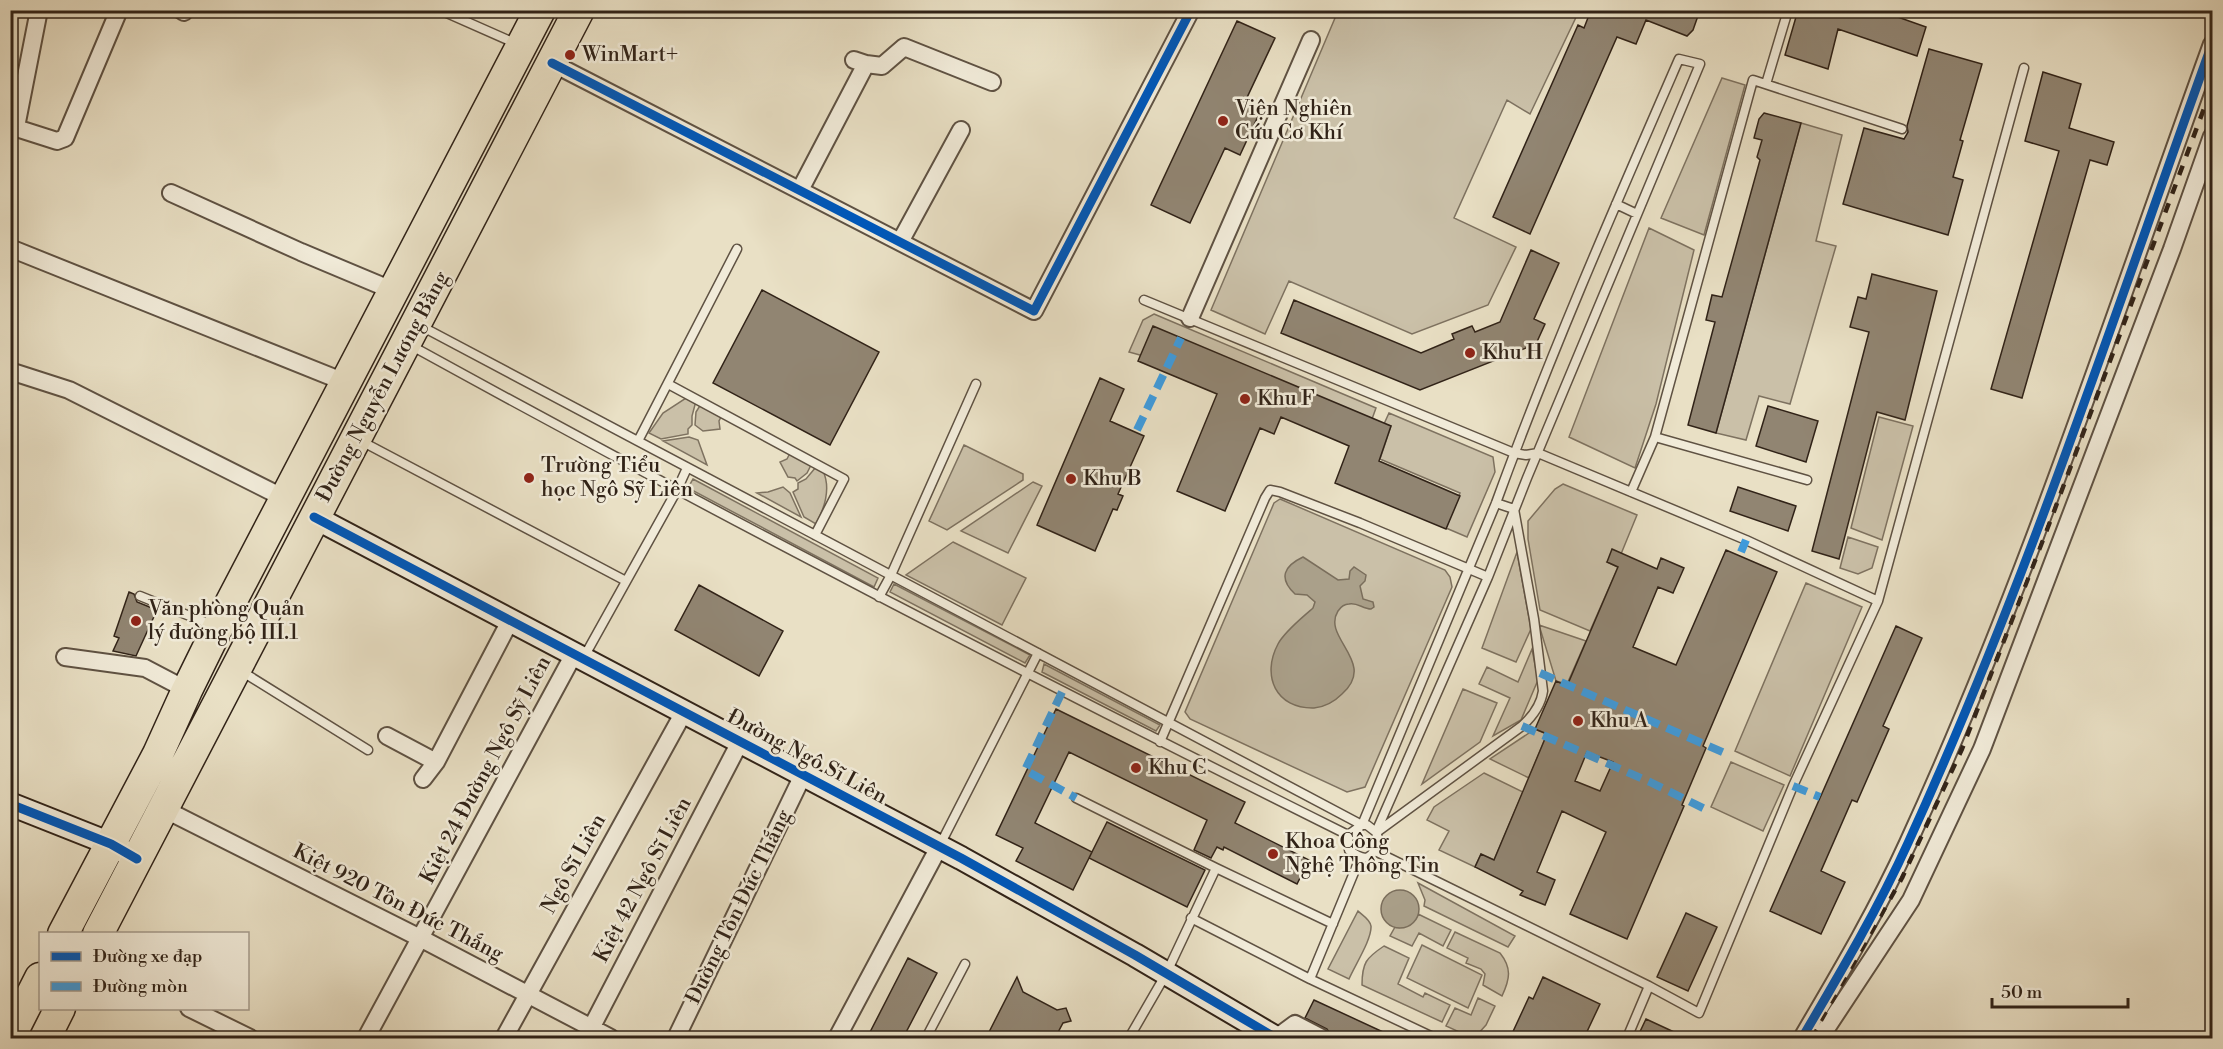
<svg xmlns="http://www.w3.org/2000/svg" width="2223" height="1049" viewBox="0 0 2223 1049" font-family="'Libre Bodoni',serif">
<rect width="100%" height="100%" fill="#e9e0c5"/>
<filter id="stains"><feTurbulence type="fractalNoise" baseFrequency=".00333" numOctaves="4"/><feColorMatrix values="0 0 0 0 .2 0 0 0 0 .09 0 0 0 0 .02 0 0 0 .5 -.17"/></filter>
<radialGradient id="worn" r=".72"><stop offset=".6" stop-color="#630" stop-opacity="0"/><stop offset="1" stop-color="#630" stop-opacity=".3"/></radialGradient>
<path fill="#cac0a8" stroke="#7e7260" stroke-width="1.5" d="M 1338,11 L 1579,11 L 1530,114 L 1507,100 L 1454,218 L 1516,247 L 1488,305 L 1412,334 L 1289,281 L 1265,334 L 1211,310 Z
M 1722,78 L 1745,85 L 1704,235 L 1661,218 Z
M 1801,123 L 1842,135 L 1816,241 L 1836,246 L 1790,404 L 1759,396 L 1746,440 L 1716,433 Z
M 1649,228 L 1694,250 L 1656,404 L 1635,468 L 1569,437 Z
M 1154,314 L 1376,408 L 1372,419 L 1129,352 L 1143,320 Z
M 686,398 L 696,401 L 692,416 L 692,425 L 688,429 L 688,434 L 661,439 L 649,433 L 663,413 Z
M 701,404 L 722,415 L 719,421 L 720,429 L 703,431 L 695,425 L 696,412 Z
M 1389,413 L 1493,457 L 1495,472 L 1467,537 L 1446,528 L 1460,493 L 1380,459 L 1391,426 L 1384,424 Z
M 1879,417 L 1913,426 L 1882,540 L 1851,528 Z
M 689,437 L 698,440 L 707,465 L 663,441 Z
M 964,445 L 1023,474 L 1023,480 L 947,530 L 929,521 Z
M 790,453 L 811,465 L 807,473 L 797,481 L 795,478 L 788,477 L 780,462 L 787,459 Z
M 816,467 L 823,471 C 831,488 824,509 816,524 L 804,517 L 793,492 L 798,489 L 798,483 L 806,479 Z
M 693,479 L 878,578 L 874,587 L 688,488 Z
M 1033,482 L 1042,486 L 1008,553 L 961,531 Z
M 1563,484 L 1637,515 L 1621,554 L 1607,562 L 1618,567 L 1590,631 L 1540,610 L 1528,539 L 1528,521 L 1555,489 Z
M 783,487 L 790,493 L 801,517 L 757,493 L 768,492 Z
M 1280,499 L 1445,570 L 1450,577 L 1452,587 L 1365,787 L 1347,792 L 1190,719 L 1185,712 L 1274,503 Z
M 1848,537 L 1878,547 L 1872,568 L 1858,574 L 1840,568 Z
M 953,542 L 1026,578 L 1002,625 L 906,575 Z
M 1517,552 L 1531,629 L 1516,662 L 1482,648 Z
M 1806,583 L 1862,607 L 1790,776 L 1735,751 Z
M 894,584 L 1030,655 L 1025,663 L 890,592 Z
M 1539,625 L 1586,641 L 1567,684 L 1556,681 Z
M 1532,649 L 1538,680 L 1521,720 L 1493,736 L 1510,698 L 1479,684 L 1487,667 L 1518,682 Z
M 1044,664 L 1160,725 L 1156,731 L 1042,672 Z
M 1463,689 L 1497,703 L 1480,742 L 1422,784 Z
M 1535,729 L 1547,734 L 1529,778 L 1490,759 Z
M 1731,762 L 1784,785 L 1763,831 L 1711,807 Z
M 1484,773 L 1523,792 L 1494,860 L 1481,854 L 1475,867 L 1439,850 L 1449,831 L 1427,820 L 1434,807 Z
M 1418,883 L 1515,936 L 1508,947 L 1424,906 L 1425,900 Z
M 1358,911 C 1362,915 1370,919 1371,926 C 1372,939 1355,965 1349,979 L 1328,969 Z
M 1418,914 L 1451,930 L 1443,946 L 1419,933 L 1412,946 L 1390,936 L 1395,927 C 1405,929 1413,923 1418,914 Z
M 1455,932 L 1500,953 C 1512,968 1510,979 1502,996 L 1483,985 L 1485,974 L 1481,969 L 1466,963 L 1468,958 L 1447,948 Z
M 1422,945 L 1482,975 L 1468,1008 L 1407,978 Z
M 1384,946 L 1409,958 L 1398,984 L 1423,997 L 1425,993 L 1450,1005 L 1442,1022 L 1362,985 C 1362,963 1366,958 1384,946 Z
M 1478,998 L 1495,1006 L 1486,1025 L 1476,1036 L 1468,1036 L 1446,1026 L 1455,1008 L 1471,1015 Z"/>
<path fill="#aaa08a" stroke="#7a6e5c" stroke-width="1.5" d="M 1303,557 L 1338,580 L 1349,579 L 1350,571 L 1354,567 L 1366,575 L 1365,581 L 1360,586 L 1363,599 L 1373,602 L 1374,607 L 1371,609 C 1363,609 1357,602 1349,604 C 1344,604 1340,608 1338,611 C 1321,638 1378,662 1342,694 C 1334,702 1325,707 1314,708 C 1276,709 1261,676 1278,644 C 1285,631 1302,618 1313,608 L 1315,602 L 1307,595 L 1295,594 C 1278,578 1284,566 1303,557 Z
M1381 909a19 19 0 1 1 38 0a19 19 0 1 1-38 0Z"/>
<path fill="#918572" stroke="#312318" stroke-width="1.5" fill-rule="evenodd" d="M 1591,10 L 1700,10 L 1693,30 L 1687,36 L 1646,20 L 1636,44 L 1617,37 L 1530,234 L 1493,217 L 1578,25 L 1584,28 Z
M 1798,10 L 1878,10 L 1926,27 L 1917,56 L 1838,29 L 1828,69 L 1785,55 Z
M 1237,21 L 1275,38 L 1244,104 L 1260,112 L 1240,155 L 1225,148 L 1190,223 L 1151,205 Z
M 1929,49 L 1982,64 L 1960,140 L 1963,141 L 1953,177 L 1963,180 L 1948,235 L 1843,204 L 1864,128 L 1904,139 L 1908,132 L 1907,126 Z
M 2043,72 L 2081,84 L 2069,128 L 2114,142 L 2107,165 L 2090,160 L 2022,398 L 1991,389 L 2059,151 L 2025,141 Z
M 1764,113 L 1801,123 L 1716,433 L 1688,425 L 1715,322 L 1706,320 L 1712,295 L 1722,297 L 1760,160 L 1757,157 L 1762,140 L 1754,138 L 1759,119 Z
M 1531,250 L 1559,263 L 1534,319 L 1545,324 L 1536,344 L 1420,390 L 1281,333 L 1294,300 L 1421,353 L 1454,339 L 1452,334 L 1472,326 L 1475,332 L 1500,322 Z
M 1872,274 L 1937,291 L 1905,420 L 1877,412 L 1839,559 L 1812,551 L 1869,332 L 1850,327 L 1858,297 L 1866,299 Z
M 762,290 L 879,352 L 830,445 L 713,383 Z
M 1153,326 L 1391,426 L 1379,461 L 1460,496 L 1446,529 L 1335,483 L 1349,446 L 1281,417 L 1274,434 L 1260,428 L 1225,511 L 1177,491 L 1217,394 L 1138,361 Z
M 1100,378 L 1124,389 L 1110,421 L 1144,436 L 1118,494 L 1123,496 L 1117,510 L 1113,509 L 1095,551 L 1037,525 Z
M 1768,406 L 1818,421 L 1806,462 L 1756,446 Z
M 1738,487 L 1796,506 L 1788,531 L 1730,511 Z
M 1612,549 L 1657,569 L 1661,558 L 1684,568 L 1673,593 L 1658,587 L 1633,647 L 1676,665 L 1726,550 L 1777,572 L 1703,746 L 1706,748 L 1682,805 L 1684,806 L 1627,939 L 1570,914 L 1606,832 L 1562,811 L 1537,872 L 1555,880 L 1545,905 L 1520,895 L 1523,891 L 1475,867 L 1481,854 L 1494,860 L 1547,734 L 1535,729 L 1556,681 L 1567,686 L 1618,567 L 1607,562 ZM 1587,752 L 1613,762 L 1600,791 L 1575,781 Z
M 699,585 L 783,631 L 759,676 L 675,630 Z
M 129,592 L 134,594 L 137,602 L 157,610 L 136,656 L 113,651 L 119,638 L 114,636 Z
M 1896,626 L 1922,638 L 1883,726 L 1889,729 L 1857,802 L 1852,800 L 1821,871 L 1845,882 L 1821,934 L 1770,911 Z
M 1056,709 L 1245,802 L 1235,823 L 1309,860 L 1297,884 L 1224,847 L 1223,850 L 1217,847 L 1211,858 L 1194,850 L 1207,820 L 1069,752 L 1035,823 L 1092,852 L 1073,890 L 1016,861 L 1023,848 L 996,835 Z
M 1107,822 L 1205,870 L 1187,907 L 1089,858 Z
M 1686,913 L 1717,927 L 1688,991 L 1657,977 Z
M 908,958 L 937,973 L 903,1038 L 867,1038 Z
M 1017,977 L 1023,992 L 1057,1010 L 1066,1008 L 1071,1021 L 1063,1023 L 1055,1038 L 986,1038 Z
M 1543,977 L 1600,1004 L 1584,1038 L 1510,1038 L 1529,997 L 1533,999 Z
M 1314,1000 L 1396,1038 L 1332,1037 L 1327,1029 L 1305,1018 Z
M 1646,1019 L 1687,1038 L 1637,1038 Z"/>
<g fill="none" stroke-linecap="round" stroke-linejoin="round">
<g stroke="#5f5243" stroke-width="11">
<path id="lane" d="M 440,10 L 517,44
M 1766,84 L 1786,17
M 1616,204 L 1637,214
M 1144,300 L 1514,453 L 1526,455 L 1538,453 L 1746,540 L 1878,601
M 419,325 L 1362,825 L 1496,503 C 1551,352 1615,206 1679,59 L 1700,64 L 1527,478 L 1488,577 L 1376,832 L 1379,841 C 1371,861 1365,862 1349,850 L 1348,835 L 1362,825 L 1367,825 L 1376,832
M 410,345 C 719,515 1032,678 1348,835
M 668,384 L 844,479 L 815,535
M 1655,437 L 1807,480
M 361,441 L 626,581
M 638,441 L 737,249
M 1631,492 L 1655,437 L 1753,80 L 1902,129
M 140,596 L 212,625
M 879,597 L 891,575 L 976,384
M 584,657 L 677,490 L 687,468
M 241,671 L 368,750
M 1160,742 L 1265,498 L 1270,490 L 1280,492 L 1360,523 L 1488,577
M 1076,798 L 1216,868 L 1333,924
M 1377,832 L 1522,726 C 1533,716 1541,705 1543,691 L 1534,619 L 1514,509 L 1496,503
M 940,845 L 1038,653
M 1375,851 L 1649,986 L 1699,1013 L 1793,786 L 1878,601 L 2024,68
M 1360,858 L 1310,979 L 1435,1038
M 1191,918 L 1310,979
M 926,1038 L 965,964
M 1129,1038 L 1166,974 L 1216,868
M 1627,1038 L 1649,986"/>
</g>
<g stroke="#5f5243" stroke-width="20">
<path id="street" d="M 181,10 L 184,12
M 854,60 L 866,64 L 882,66 L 904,47 L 992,82
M 552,63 L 1034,311 L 1191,10
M 10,126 L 57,141 L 65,138 L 119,10
M 16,127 L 39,10
M 800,190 L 866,64
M 171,193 L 301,252 L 394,291
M 900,242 L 961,130
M 10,248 L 347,383
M 1190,318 L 1311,40
M 10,371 L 69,390 L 286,499
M 65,657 L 145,668 L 187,690
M 387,736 L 436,762
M 423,779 L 436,762 L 510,621
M 164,809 L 422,939 L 611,1038
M 189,1008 L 250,1038
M 366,1038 L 574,654
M 504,1038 L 684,712
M 586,1038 L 740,742
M 676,1038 L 803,775
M 837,1038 L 939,847
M 1276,1038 L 1295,1024 L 1322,1038
M 1802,1038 C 1839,975 1877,911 1908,843 C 2027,584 2115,312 2212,44
M 1820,1038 L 1911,900 L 1982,749 L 2172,249 L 2212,136"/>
</g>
<g stroke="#312318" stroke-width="26">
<path id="secondary" d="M 314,517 L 961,858 L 1135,955 L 1276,1038
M 10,804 L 111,844 L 137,859"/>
</g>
<g stroke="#312318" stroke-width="33">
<path id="highway" d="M 63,934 L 158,754 L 187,690 L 218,627 L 540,10
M 98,934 L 579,10
M 10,1037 L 40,978
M 45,1038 L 60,1008"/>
</g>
<use href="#lane" stroke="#f1ebd9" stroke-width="8"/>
<use href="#street" stroke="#f1ebd9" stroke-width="16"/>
<use href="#secondary" stroke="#f1ebd9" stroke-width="22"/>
<use href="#highway" stroke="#e9e0c5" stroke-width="30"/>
<path stroke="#312318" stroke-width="4.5" stroke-dasharray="10 10" stroke-linecap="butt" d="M 1811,1038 L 1902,878 L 1962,749 L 2053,514 L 2212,87"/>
<path stroke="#3e9cdf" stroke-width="8" stroke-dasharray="15 8" stroke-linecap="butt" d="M 1137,430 L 1181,338
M 1741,552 L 1746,540
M 1540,673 L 1727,754
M 1062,692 L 1025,770 L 1076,798
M 1522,726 L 1650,782 L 1705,809
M 1793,786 L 1820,797"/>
<g stroke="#f1ebd9" stroke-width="13">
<path id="cycleway" d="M 552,63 L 1034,311 L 1191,10
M 314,517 L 961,858 L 1135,955 L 1276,1038
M 10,804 L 111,844 L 137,859
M 1802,1038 C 1839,975 1877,911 1908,843 C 2027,584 2115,312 2212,44"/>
</g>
<use href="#cycleway" stroke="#0057b8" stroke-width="9"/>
</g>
<g fill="#8f2418" stroke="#f1ebd9" stroke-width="2">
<circle cx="570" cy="55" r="6"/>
<circle cx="1223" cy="121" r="6"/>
<circle cx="1470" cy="353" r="6"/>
<circle cx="1245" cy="399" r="6"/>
<circle cx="529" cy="478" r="6"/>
<circle cx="1071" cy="479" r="6"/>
<circle cx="136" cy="621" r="6"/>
<circle cx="1578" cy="721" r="6"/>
<circle cx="1136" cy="768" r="6"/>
<circle cx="1273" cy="854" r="6"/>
</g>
<g text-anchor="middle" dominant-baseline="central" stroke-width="5" stroke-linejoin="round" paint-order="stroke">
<g font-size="21" fill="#312318" stroke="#f1ebd9" text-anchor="start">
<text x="582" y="55">WinMart+</text>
<text x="1235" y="109">Viện Nghiên<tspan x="1235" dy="24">Cứu Cơ Khí</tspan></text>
<text x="1482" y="353">Khu H</text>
<text x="1257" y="399">Khu F</text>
<text x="541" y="466">Trường Tiểu<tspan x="541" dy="24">học Ngô Sỹ Liên</tspan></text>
<text x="1083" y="479">Khu B</text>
<text x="148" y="609">Văn phòng Quản<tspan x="148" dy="24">lý đường bộ III.1</tspan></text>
<text x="1590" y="721">Khu A</text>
<text x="1148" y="768">Khu C</text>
<text x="1285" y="842">Khoa Công<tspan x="1285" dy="24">Nghệ Thông Tin</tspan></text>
</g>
<g font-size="21" fill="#312318" stroke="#f1ebd9">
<text transform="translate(383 387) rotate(-62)">Đường Nguyễn Lương Bằng</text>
<text transform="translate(807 757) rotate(28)">Đường Ngô Sĩ Liên</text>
<text transform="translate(486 770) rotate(-62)">Kiệt 24 Đường Ngô Sỹ Liên</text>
<text transform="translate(574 864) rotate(-61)">Ngô Sĩ Liên</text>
<text transform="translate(643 880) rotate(-62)">Kiệt 42 Ngô Sĩ Liên</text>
<text transform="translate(398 903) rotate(27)">Kiệt 920 Tôn Đức Thắng</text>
<text transform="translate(739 907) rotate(-64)">Đường Tôn Đức Thắng</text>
</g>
</g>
<rect width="2223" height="1049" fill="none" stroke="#e9e0c5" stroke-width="36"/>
<rect x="12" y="12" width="2199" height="1025" fill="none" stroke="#312318" stroke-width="3"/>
<rect x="18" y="18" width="2187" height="1013" fill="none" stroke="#312318" stroke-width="1.5"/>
<rect x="39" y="932" width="210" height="78" fill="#f1ebd9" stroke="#a49b8c" stroke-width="1.5"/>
<rect x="51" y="952" width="30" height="9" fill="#0057b8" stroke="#a49b8c" stroke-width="1.5"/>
<text x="93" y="962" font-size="18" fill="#312318">Đường xe đạp</text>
<rect x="51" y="982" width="30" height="9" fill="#3e9cdf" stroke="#a49b8c" stroke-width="1.5"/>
<text x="93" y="992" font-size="18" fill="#312318">Đường mòn</text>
<path d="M1992 998v9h136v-9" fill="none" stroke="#312318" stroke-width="3"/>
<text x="2001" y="998" font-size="18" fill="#312318" stroke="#f1ebd9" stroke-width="4.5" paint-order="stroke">50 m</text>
<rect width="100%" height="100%" filter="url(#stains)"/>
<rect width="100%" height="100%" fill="url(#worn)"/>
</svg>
